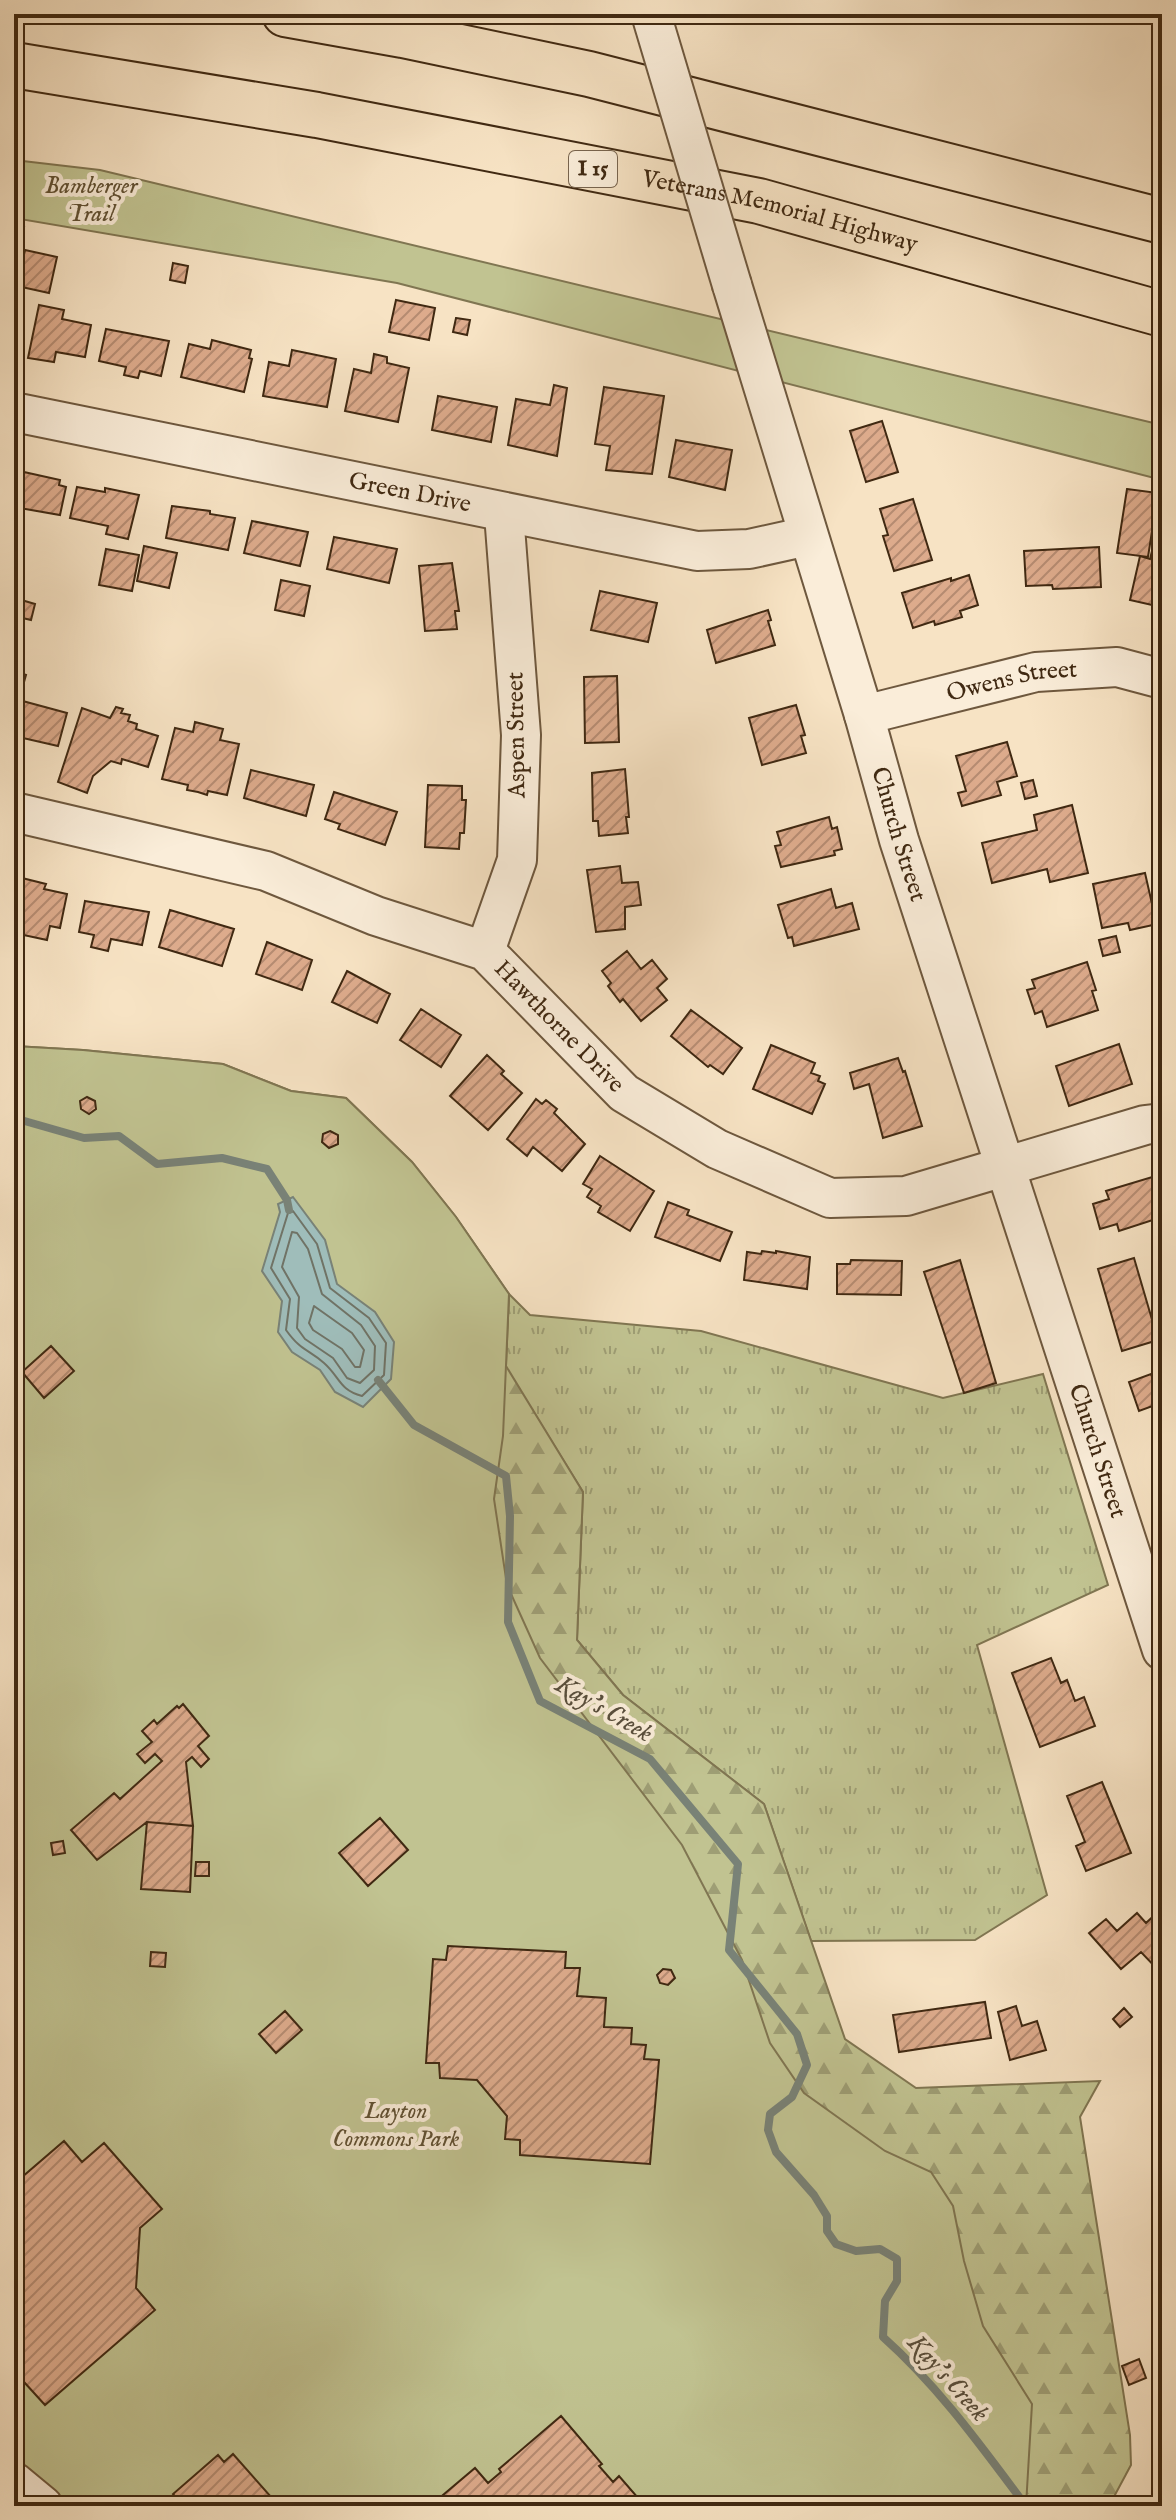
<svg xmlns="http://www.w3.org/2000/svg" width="1176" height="2520" viewBox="0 0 1176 2520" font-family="'IM FELL English',serif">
<defs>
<pattern id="grass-tufts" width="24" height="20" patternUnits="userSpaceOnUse" patternTransform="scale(2)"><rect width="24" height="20" fill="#c1c391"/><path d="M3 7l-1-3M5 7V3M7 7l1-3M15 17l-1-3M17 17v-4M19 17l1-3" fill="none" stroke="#9e9e75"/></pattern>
<pattern id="forest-firs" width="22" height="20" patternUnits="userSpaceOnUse" patternTransform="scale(2)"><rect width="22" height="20" fill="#c1c391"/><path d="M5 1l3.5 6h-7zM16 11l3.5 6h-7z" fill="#9e9e75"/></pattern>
<pattern id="building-hatch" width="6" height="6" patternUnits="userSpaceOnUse" patternTransform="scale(2)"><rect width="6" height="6" fill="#ddab8c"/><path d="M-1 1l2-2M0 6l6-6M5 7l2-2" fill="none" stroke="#b58b71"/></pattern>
</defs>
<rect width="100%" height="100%" fill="#f7e3c4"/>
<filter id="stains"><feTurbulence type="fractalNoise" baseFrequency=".0025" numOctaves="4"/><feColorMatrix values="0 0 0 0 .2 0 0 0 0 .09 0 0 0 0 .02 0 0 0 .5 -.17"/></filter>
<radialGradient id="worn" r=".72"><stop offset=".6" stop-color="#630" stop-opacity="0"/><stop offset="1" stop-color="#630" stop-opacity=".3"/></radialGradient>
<path fill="url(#grass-tufts)" stroke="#807652" stroke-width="2" d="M 509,1294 L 530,1315 L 701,1331 L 943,1398 L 1043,1374 L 1108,1585 L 977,1645 L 1047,1895 L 975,1940 L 811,1941 L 764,1804 L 623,1695 L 577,1640 L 583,1492 L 505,1366 Z"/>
<path fill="url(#forest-firs)" stroke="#807652" stroke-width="2" d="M 14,1046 L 83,1050 L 223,1064 L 291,1091 L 346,1098 L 412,1162 L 456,1217 L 509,1294 L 506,1366 L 583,1492 L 577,1640 L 623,1695 L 764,1804 L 845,2039 L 916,2088 L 1100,2081 L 1080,2117 L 1130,2435 L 1131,2465 L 1109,2506 L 815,2506 Z"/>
<path fill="#c1c391" stroke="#807652" stroke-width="2" d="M 14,160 L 100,170 L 1162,425 L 1162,480 L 397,283 L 14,218 Z
M 14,1046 L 83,1050 L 223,1064 L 291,1091 L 346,1098 L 412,1162 L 456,1217 L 509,1294 L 503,1436 L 494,1499 L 507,1585 L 540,1658 L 682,1845 L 742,1960 L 770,2043 L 804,2093 L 885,2151 L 931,2172 L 953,2206 L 964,2261 L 983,2326 L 1032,2404 L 1026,2506 L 14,2506 Z"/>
<path fill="#9fbdba" stroke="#798277" stroke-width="2" d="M 293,1197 L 325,1240 L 337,1284 L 375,1312 L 394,1342 L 391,1379 L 363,1407 L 335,1392 L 320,1370 L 292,1352 L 278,1332 L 282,1301 L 262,1271 L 280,1212 L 278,1204 Z"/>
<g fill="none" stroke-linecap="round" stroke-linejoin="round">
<path stroke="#707366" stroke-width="2" d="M 293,1211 L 317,1244 L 330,1288 L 369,1318 L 386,1343 L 384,1375 L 362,1396 C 339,1390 340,1377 324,1363 C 308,1349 301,1351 286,1330 L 290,1299 L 271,1268 L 288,1213 Z
M 292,1232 L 297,1233 L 308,1249 L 322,1294 L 361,1325 L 375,1346 L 374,1370 L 360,1383 L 347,1378 L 333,1358 L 305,1339 L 297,1328 L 299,1297 L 282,1267 Z
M 314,1306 L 352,1333 L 364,1350 L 360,1367 L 355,1367 L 342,1349 L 313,1330 L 309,1323 Z"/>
<path stroke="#798277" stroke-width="8" d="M 14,1118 L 84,1138 L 119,1136 L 157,1164 L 222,1158 L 267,1169 L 287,1200 L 289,1210
M 378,1380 L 414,1425 L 506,1476 L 510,1516 L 508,1622 L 540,1701 L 650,1759 L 738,1864 L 729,1950 L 797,2034 L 807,2065 L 792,2097 L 770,2114 L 768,2130 L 776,2152 L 814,2195 L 827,2216 L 827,2231 L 836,2244 L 856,2251 L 880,2249 L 897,2259 L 897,2281 L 885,2301 L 883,2337 C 939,2387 981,2446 1026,2506"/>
</g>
<path fill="url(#building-hatch)" stroke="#402912" stroke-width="2" d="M 14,225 L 24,227 L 21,241 L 14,240 Z
M 25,250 L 57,257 L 49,293 L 17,286 Z
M 173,263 L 188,266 L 185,283 L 170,280 Z
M 396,300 L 435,308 L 429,340 L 389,332 Z
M 39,305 L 64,310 L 62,319 L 91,325 L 85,357 L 56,352 L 54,362 L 28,358 Z
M 456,318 L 470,320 L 467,335 L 453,332 Z
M 106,329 L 169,341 L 161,376 L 140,371 L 138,378 L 124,375 L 126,367 L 99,361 Z
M 212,340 L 251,350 L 249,358 L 252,359 L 244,392 L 181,377 L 189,344 L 210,349 Z
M 292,350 L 336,359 L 327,407 L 263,396 L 269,362 L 289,366 Z
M 374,354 L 387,357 L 387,363 L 409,368 L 398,422 L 345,411 L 354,369 L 371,373 Z
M 554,385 L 567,388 L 557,456 L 508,445 L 516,399 L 550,405 Z
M 604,387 L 664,396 L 652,474 L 606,470 L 610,446 L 595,444 Z
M 438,396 L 497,407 L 491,442 L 432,430 Z
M 882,421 L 898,472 L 866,482 L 850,431 Z
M 676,440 L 732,450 L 725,490 L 669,477 Z
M 24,472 L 60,480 L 59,485 L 66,487 L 60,515 L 14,507 L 14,473 L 24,475 Z
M 77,487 L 105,492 L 105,488 L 139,495 L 128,539 L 106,534 L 108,526 L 70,518 Z
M 1127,489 L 1158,493 L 1148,557 L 1117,553 Z
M 913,499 L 932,560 L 894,571 L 883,536 L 888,535 L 880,509 Z
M 172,506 L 210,511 L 210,514 L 235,518 L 228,550 L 166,538 Z
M 252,521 L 308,532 L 300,566 L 244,553 Z
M 334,537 L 397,549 L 389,583 L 327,569 Z
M 144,546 L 177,553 L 169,588 L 137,581 Z
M 1099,547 L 1101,587 L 1053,589 L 1052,585 L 1026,586 L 1024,551 Z
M 1153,547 L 1162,550 L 1161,607 L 1130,600 L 1140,556 L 1150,559 Z
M 106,549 L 139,555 L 132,591 L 99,585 Z
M 452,563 L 459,611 L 455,611 L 457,629 L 425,631 L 419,566 Z
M 969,575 L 978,605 L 960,611 L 962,617 L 935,625 L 934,621 L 913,628 L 902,593 L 951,578 L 951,581 Z
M 281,580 L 310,586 L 304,616 L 275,610 Z
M 600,591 L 657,603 L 648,642 L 591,630 Z
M 18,599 L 35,604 L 31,620 L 14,616 Z
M 768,610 L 771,620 L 768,621 L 775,645 L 716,663 L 707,630 Z
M 14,671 L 26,675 L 19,700 L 67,713 L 58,746 L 14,736 Z
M 617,676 L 619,742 L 585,743 L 584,677 Z
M 796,705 L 805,735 L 801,736 L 806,753 L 762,765 L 749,718 Z
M 116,707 L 123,709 L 121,713 L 130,715 L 128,721 L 137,724 L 136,729 L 158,736 L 148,767 L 122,759 L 121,764 L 111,761 L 93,776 L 87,793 L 58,782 L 82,708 L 110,718 Z
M 195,722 L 223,729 L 220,740 L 239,744 L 227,795 L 208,791 L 207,795 L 198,792 L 187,790 L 188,785 L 162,779 L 175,728 L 193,732 Z
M 1007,742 L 1017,776 L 997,782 L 1001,795 L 962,806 L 958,793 L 966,791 L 956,756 Z
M 625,769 L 629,817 L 626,817 L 628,833 L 599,836 L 598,821 L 593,821 L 592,773 Z
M 251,770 L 314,785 L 306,816 L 244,798 Z
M 1033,780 L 1037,796 L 1025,799 L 1021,783 Z
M 428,785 L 462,786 L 462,800 L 466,800 L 464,833 L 460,833 L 459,849 L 425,847 Z
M 334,792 L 397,812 L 385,845 L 338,829 L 340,824 L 325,819 Z
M 1072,805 L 1088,873 L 1050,882 L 1047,869 L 992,883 L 982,843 L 1037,830 L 1034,815 Z
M 829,817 L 832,829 L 837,827 L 842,849 L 834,851 L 835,855 L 781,867 L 775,846 L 781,845 L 777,832 Z
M 620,866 L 622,883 L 638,882 L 641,905 L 625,907 L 625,929 L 596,932 L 587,870 Z
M 1145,873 L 1155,917 L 1152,918 L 1153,925 L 1130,930 L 1128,923 L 1102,928 L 1093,884 Z
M 14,876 L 46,884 L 44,889 L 67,894 L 60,928 L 50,926 L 47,940 L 14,933 Z
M 831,889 L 836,908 L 852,903 L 859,929 L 794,946 L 792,937 L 788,938 L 778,905 Z
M 85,901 L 149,912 L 142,945 L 111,939 L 108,951 L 91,947 L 94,935 L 79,932 Z
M 170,910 L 234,929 L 222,966 L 159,947 Z
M 1116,936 L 1120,952 L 1103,956 L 1099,940 Z
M 267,942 L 312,960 L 302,990 L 256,974 Z
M 627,951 L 641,969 L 652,960 L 667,979 L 657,988 L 667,1000 L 641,1021 L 623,999 L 620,1002 L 608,986 L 611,983 L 602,971 Z
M 1087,962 L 1096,990 L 1092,991 L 1098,1010 L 1047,1027 L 1042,1011 L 1035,1014 L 1027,990 L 1035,988 L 1032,980 Z
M 347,971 L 390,994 L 377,1023 L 332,1002 Z
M 421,1009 L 461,1035 L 441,1067 L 400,1040 Z
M 691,1010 L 742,1048 L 723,1074 L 710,1065 L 708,1067 L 671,1036 Z
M 1119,1044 L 1132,1084 L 1069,1106 L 1056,1066 Z
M 771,1045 L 815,1063 L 811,1073 L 820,1076 L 818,1081 L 825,1084 L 812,1114 L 753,1089 Z
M 487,1055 L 504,1071 L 501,1074 L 522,1093 L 488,1130 L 450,1096 Z
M 898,1058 L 903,1072 L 905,1071 L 922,1126 L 883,1138 L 869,1084 L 854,1089 L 850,1073 Z
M 87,1097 L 95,1101 L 96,1109 L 89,1114 L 81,1109 L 80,1101 Z
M 536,1099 L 542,1104 L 546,1100 L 557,1109 L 554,1113 L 585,1144 L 562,1171 L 533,1147 L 527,1156 L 507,1139 Z
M 330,1131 L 338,1135 L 338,1144 L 329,1148 L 322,1142 L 323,1134 Z
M 600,1156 L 654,1191 L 630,1231 L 598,1212 L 601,1206 L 587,1197 L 592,1189 L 583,1184 Z
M 1162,1174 L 1162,1217 L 1119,1231 L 1117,1224 L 1100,1229 L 1093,1204 L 1109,1199 L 1106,1191 Z
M 668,1202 L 689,1210 L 687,1215 L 732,1232 L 720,1261 L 655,1237 Z
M 762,1251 L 776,1253 L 776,1251 L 810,1257 L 807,1289 L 744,1280 L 747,1252 L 761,1254 Z
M 1134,1258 L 1158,1340 L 1122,1351 L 1098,1269 Z
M 851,1260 L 902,1261 L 901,1295 L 837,1294 L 837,1264 L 850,1264 Z
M 960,1260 L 996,1383 L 964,1393 L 924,1272 Z
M 51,1346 L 74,1371 L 44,1398 L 22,1372 Z
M 1151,1374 L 1161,1403 L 1139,1411 L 1129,1382 Z
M 1051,1658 L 1061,1683 L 1067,1680 L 1075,1701 L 1084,1697 L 1095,1726 L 1040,1747 L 1012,1673 Z
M 183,1704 L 209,1736 L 198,1746 L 209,1759 L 201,1767 L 192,1757 L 186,1762 L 193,1826 L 147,1822 L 97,1860 L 71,1830 L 114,1793 L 120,1799 L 162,1761 L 155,1754 L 145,1763 L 137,1754 L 152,1742 L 142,1731 L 154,1720 L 157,1724 L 177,1706 L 179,1708 Z
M 1102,1782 L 1131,1853 L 1086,1871 L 1076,1846 L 1085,1842 L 1067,1796 Z
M 380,1818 L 408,1850 L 368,1886 L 339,1853 Z
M 147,1822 L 193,1826 L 190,1892 L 141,1889 Z
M 63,1841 L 65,1853 L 53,1855 L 51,1843 Z
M 196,1862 L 209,1862 L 209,1876 L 195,1876 Z
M 1159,1911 L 1162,1914 L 1161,1973 L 1141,1952 L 1121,1969 L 1089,1933 L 1106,1919 L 1117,1931 L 1137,1913 L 1146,1923 Z
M 448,1946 L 566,1952 L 565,1968 L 580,1968 L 577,1996 L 606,1998 L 604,2027 L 632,2028 L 631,2044 L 646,2045 L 644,2059 L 659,2060 L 650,2164 L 520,2155 L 520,2140 L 505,2139 L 507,2116 L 477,2080 L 440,2078 L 439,2063 L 426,2063 L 433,1959 L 446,1960 Z
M 151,1952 L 166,1953 L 165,1967 L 150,1966 Z
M 663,1969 L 671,1970 L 675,1978 L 668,1985 L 660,1983 L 657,1975 Z
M 985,2002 L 991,2038 L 899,2052 L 893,2015 Z
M 1016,2006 L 1022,2026 L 1037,2021 L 1046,2050 L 1010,2060 L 998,2012 Z
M 1124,2008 L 1132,2017 L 1120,2027 L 1113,2019 Z
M 285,2011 L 302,2030 L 276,2053 L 259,2034 Z
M 64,2141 L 82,2162 L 104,2143 L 162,2209 L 140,2228 L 136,2288 L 155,2310 L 45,2405 L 14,2371 L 14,2296 L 20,2291 L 14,2285 L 14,2259 L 23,2251 L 14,2241 L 14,2184 Z
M 1139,2359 L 1146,2378 L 1129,2385 L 1122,2366 Z
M 561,2416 L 602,2464 L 599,2466 L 613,2482 L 619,2476 L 645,2506 L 430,2506 L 475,2468 L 488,2483 L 501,2472 L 499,2469 Z
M 233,2454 L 279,2506 L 183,2506 L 173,2494 L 218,2455 L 224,2462 Z"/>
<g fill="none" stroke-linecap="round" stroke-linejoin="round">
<g stroke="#6e583e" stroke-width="42">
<g id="minor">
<path id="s1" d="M 732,285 L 864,715 L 899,840 L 1162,1650"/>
<path id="s2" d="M 14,412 L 697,551 L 749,549 L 808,536"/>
<path id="s3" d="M 864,715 L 1036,672 L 1117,667 L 1162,679"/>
<path id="s4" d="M 14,812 L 266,871 L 376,916 L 485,951 L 624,1093 L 717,1149 L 830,1198 L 906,1196 L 1145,1125 L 1162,1123"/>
<path d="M 485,951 L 517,860 L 521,735 L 504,514"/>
<path d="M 14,2482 L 43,2506"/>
</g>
</g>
<g stroke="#402912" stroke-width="48">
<g id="highway">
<path d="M 285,14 L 403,35 L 589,74 L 1162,221"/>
<path id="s5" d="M 14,65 L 317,115 L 759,201 L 1162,314"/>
</g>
</g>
<use href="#minor" stroke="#faedd9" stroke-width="38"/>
<use href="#highway" stroke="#f7e3c4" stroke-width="44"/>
<g stroke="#6e583e" stroke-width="42" stroke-linecap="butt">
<path id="minor-bridge" d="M 651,14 L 732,285"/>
</g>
<use href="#minor-bridge" stroke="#faedd9" stroke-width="38"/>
</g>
<g text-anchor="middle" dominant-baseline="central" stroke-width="8" stroke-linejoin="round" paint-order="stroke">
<rect fill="#faedd9" stroke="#78644e" stroke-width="2" x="569" y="151" width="48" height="36" rx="6"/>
<g font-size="22" font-weight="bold" fill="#402912">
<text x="593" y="169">I 15</text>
</g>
<g font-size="24" font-style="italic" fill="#605032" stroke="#faedd9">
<text x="91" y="186">Bamberger<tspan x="91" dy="28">Trail</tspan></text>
<text x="396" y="2111">Layton<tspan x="396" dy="28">Commons Park</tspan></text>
</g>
<g font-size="24" fill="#402912" stroke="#faedd9">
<text stroke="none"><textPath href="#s5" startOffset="780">Veterans Memorial Highway</textPath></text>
<text stroke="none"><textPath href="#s2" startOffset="404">Green Drive</textPath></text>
<text stroke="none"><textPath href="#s3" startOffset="152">Owens Street</textPath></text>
<text transform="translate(517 735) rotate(-91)">Aspen Street</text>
<text stroke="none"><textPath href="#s1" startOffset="574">Church Street</textPath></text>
<text stroke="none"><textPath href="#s4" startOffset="598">Hawthorne Drive</textPath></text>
<text stroke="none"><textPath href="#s1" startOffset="1222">Church Street</textPath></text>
</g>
<g font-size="26" font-style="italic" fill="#584e3c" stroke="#faedd9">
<text transform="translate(604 1709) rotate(30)">Kay's Creek</text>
<text transform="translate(948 2378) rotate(48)">Kay's Creek</text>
</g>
</g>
<rect width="1176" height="2520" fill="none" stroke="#f7e3c4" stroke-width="48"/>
<rect x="16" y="16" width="1144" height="2488" fill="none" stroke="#402912" stroke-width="4"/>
<rect x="24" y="24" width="1128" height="2472" fill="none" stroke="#402912" stroke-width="2"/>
<rect width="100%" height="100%" filter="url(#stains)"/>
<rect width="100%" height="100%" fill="url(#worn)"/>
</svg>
